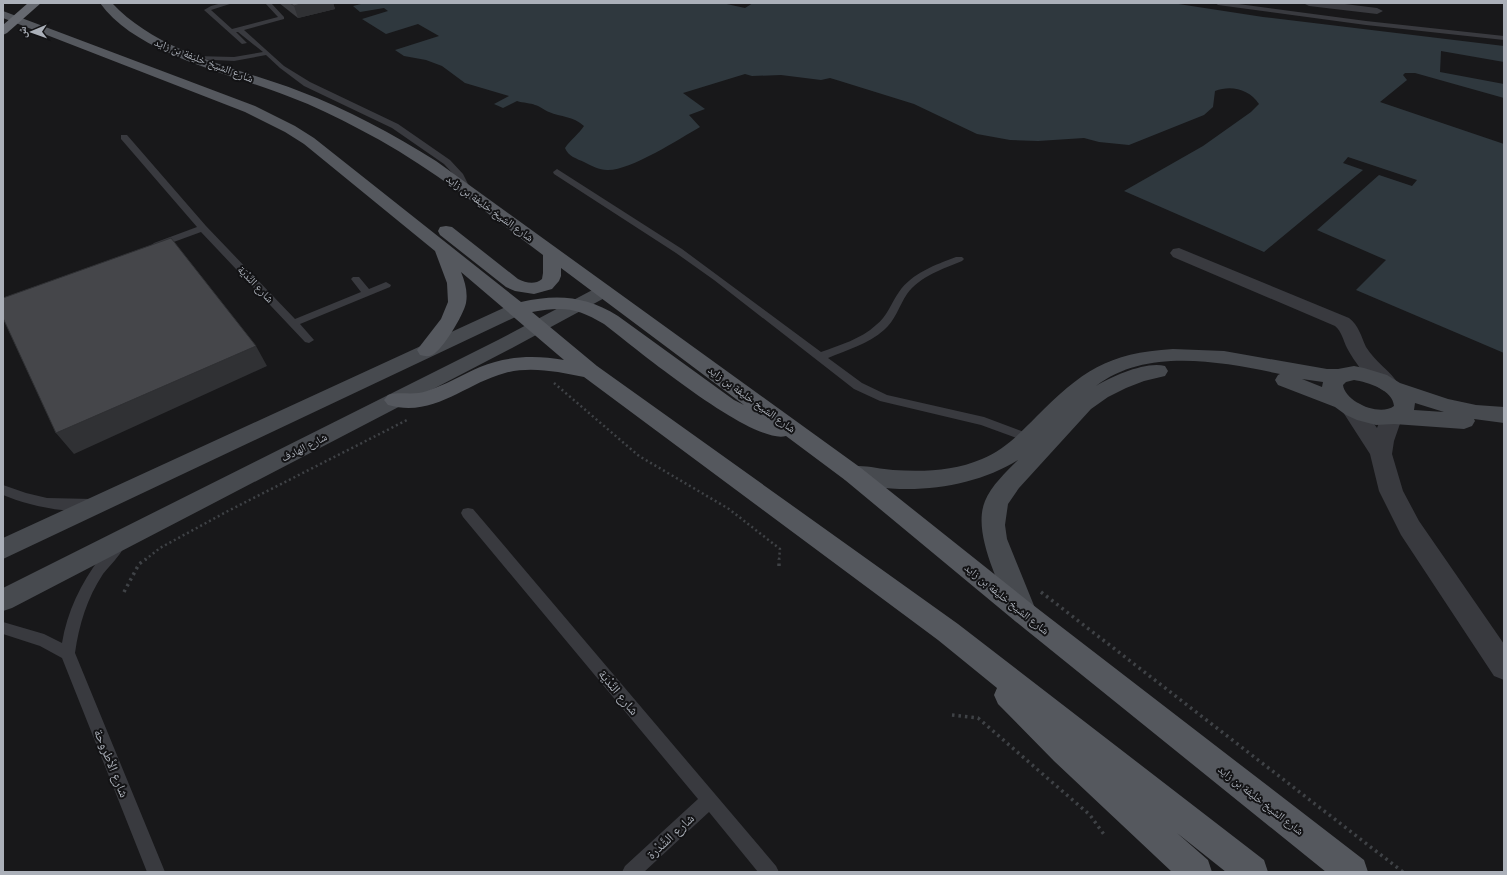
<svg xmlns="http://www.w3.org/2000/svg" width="1507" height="875" viewBox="0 0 1507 875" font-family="Inter,'Noto Naskh Arabic',sans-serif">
<rect width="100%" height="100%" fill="#18181a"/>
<path fill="#2f383e" d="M 365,3 L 722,3 L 745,8 L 753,3 L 1172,3 L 1263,17 L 1504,46 L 1504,62 L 1441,51 L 1440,72 L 1504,84 L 1504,98 L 1415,73 L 1405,73 L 1403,75 L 1407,80 L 1380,102 L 1504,144 L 1504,353 L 1356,290 L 1386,260 L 1317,230 L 1379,175 L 1412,186 L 1417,180 L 1348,157 L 1343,163 L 1363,170 L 1264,252 L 1124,191 L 1203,146 L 1251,112 L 1259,104 C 1249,89 1231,85 1215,91 L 1213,107 L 1204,115 L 1129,145 L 1099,142 L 1084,138 L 1038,141 L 1010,140 L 977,134 L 914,104 L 840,81 L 830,78 L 821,80 L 781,75 L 752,76 L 745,74 L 683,93 L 705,109 L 689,115 L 700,127 C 679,139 630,171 607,170 C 599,170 592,166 584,162 C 577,159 568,156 565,148 C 571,139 579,134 584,126 C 573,116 561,117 549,112 C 544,110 540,106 535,105 C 531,103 523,103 517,101 L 503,108 L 494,104 L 509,96 L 465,83 L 442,66 L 426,60 L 404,56 L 395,50 L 439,36 L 418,24 L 386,34 L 362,19 L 388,11 L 384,8 L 360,12 L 353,6 Z"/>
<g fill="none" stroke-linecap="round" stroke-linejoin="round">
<path stroke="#3f4246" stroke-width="2.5" stroke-dasharray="2 3" stroke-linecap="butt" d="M 554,383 L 639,456 L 729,509 L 780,549 L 779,560
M 145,560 L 160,548 L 228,511 L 409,419"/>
<path stroke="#3f4246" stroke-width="3.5" stroke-dasharray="2.5 4" stroke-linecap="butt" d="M 779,566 L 779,559
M 124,592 L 139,564 L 146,559
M 1041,592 L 1403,872
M 952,715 L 978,718 L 1090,815 L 1105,836"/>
<path fill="#393a3f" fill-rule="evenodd" d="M 222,3 L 233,3 L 211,10 L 232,29 L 278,17 L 265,3 L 271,3 L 284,17 L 284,19 L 244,30 L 284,66 L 310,82 L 398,124 L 450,160 L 463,174 L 472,192 L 471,194 L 465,194 L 456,177 L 444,164 L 392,128 L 304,86 L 280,68 L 266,55 L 234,61 L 193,59 L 193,57 L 195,56 L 234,57 L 263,52 L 238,32 L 236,32 L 247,43 L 242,44 L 204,10 L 211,6 Z
M 1215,3 L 1231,3 L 1366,21 L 1504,36 L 1504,40 L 1366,25 L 1218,5 Z
M 121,135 L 127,135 L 206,226 L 295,319 L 361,292 L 351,279 L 353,277 L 359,277 L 369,289 L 386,282 L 391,285 L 390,287 L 300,324 L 314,340 L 309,343 L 305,342 L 201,232 L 160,247 L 154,247 L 152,245 L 154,243 L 197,227 L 121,139 Z
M 557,169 L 682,249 L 821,352 C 840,345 861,339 876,325 C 887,317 891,303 899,292 C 912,273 935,265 956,257 L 962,257 L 964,259 L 962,261 C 943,269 920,276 907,294 C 899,306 895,321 884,330 C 868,344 847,350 828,358 L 862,383 L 887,395 L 984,417 L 1032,435 L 1034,438 L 1032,441 L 1028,442 L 981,425 L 880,401 L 854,389 L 714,280 L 676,253 L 554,174 L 553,172 Z
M 3,485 L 26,493 L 47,498 L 92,499 L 97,500 L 98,504 L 97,508 C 71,516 27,505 3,495 Z
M 468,508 L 473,509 L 776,866 L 779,872 L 758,872 L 709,812 L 644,872 L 622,872 L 625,866 L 698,799 L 463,517 L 461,513 L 463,509 Z
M 117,542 L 122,543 L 124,547 C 119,557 110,565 103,574 C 87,598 79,625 75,653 L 165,872 L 147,872 L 62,658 L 40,646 L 3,634 L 3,622 L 44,634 L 62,643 C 67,612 81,583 100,558 C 104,552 109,544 117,542 Z"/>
<path fill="#393a3f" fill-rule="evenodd" d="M 1303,3 L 1337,3 L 1377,8 L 1383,11 L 1377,14 L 1309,6 Z
M 1179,248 L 1349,318 C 1359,326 1361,336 1366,347 C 1375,362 1391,371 1399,385 L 1396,390 C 1391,391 1386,393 1381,389 C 1369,382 1354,361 1347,348 C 1343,340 1342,332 1335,326 L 1173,257 L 1170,253 L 1173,249 Z
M 1352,402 L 1360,404 L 1377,428 L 1383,413 L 1391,410 L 1399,413 L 1402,418 L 1394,441 L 1392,454 L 1403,491 L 1419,521 L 1504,644 L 1504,680 L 1494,676 L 1401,535 L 1379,491 L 1370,454 L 1341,409 L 1344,404 Z"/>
<path fill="#474a4f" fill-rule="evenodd" d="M 604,286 L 610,287 L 613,291 L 610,295 L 512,348 L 12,608 L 3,611 L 3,588 L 498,340 L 598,287 Z
M 517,303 L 524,305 L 526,309 L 524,313 L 3,559 L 3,538 L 510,305 Z
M 1173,349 L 1224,351 L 1327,369 L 1338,369 L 1354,366 L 1364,368 L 1387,375 L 1400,383 L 1448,399 L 1476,405 L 1504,407 L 1504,423 L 1474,419 L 1475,421 L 1472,426 L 1464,429 L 1394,424 L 1376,425 L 1357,420 L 1346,415 L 1335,407 L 1278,385 L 1275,380 L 1278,375 L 1280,374 C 1222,362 1147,347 1096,386 C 1113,376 1146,361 1165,366 L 1168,371 L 1165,376 L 1144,381 L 1126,388 L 1108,397 L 1091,409 L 1019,488 L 1008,504 L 1005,525 L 1007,539 L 1037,613 L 1033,621 L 1024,624 L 1015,621 L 1011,613 C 999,583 972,532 985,501 C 991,486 1006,472 1018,460 C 970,490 899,497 845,480 L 842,474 L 845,468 C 860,463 877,469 893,470 C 923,472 954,471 982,459 C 1004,450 1020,433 1036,417 C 1082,371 1107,353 1173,349 ZM 1302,379 L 1323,382 L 1322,387 ZM 1354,380 C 1368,382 1393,390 1394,406 C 1380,417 1345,402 1343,385 L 1346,382 ZM 1415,403 L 1444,412 L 1414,410 Z"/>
<path fill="#55585e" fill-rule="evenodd" d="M 100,3 L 112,3 C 160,54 236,67 299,91 C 347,109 393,134 436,161 L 861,468 L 1033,605 L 1364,860 L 1368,872 L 1326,872 L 1015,621 L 845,480 L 786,436 C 753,446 634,347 604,324 C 578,308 563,306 532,312 L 597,366 L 958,624 L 1264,860 L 1268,872 L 1226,872 L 1177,833 L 1208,860 L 1212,872 L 1172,872 L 1054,761 L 998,704 L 994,695 L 997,688 L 938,640 L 584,377 C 559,372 531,366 505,373 C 464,384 434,418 388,405 L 384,400 L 388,395 C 400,391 413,396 427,391 C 445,385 462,375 480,367 C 507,356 535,355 564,360 L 461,272 C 465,282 468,292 466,303 C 464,314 442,351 432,355 C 428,357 424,356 420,355 L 417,350 L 441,319 L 448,302 L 447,283 L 435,251 L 304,144 L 285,132 L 245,112 L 3,18 L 3,11 L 255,106 L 295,126 L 314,138 L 521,302 C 558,294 585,296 618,316 L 734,400 L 744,405 L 561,268 L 561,276 L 559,281 L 552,289 L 534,294 L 515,291 L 506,287 L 440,235 L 438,231 L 440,227 L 446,226 L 452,227 L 518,279 C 526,283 535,285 542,279 L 543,273 L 543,255 C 483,210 426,163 359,129 C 337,117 314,106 290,97 C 233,74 137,55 100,3 Z"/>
<path fill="#666970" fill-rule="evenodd" d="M 28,3 L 41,3 L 7,33 L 3,35 L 3,25 Z"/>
</g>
<path fill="#3b3c40" d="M 279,3 L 333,3 L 335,9 L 298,18 Z"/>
<path fill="#303134" d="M 304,3 L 333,3 L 335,9 L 298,18 L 294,6 Z
M 256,346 L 267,366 L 74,454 L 56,433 Z"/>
<path fill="#45464a" stroke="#303134" d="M 290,3 L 304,3 L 294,6 Z
M 171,238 L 256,346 L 56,433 L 3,318 L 3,298 Z"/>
<g text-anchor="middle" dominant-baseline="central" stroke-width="4" stroke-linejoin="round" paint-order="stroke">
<g font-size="11" fill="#abb0b9" stroke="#131315">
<text transform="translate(204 60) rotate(21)">شارع الشيخ خليفة بن زايد</text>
<text transform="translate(490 208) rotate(36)">شارع الشيخ خليفة بن زايد</text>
<text transform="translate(256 284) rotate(46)">شارع النَّدْيَة</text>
<text transform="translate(752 399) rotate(36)">شارع الشيخ خليفة بن زايد</text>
<text transform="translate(304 447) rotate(-27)">شارع الهادف</text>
<text transform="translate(1007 599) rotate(39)">شارع الشيخ خليفة بن زايد</text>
<text transform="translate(1261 800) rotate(38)">شارع الشيخ خليفة بن زايد</text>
</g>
<g font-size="13" fill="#abb0b9" stroke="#131315">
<text transform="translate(619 692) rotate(50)">شارع النَّدْيَة</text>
<text transform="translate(112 763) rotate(68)">شارع الأطروحة</text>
<text transform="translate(670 836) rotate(-43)">شارع الشَّدْرة</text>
</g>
</g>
<rect width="1507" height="875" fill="none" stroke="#abb0b9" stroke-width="8"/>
<g transform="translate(32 32) rotate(268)" stroke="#131315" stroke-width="3" paint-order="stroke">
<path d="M0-3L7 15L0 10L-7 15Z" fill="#abb0b9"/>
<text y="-6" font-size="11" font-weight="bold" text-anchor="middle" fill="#abb0b9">ش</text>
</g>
</svg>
